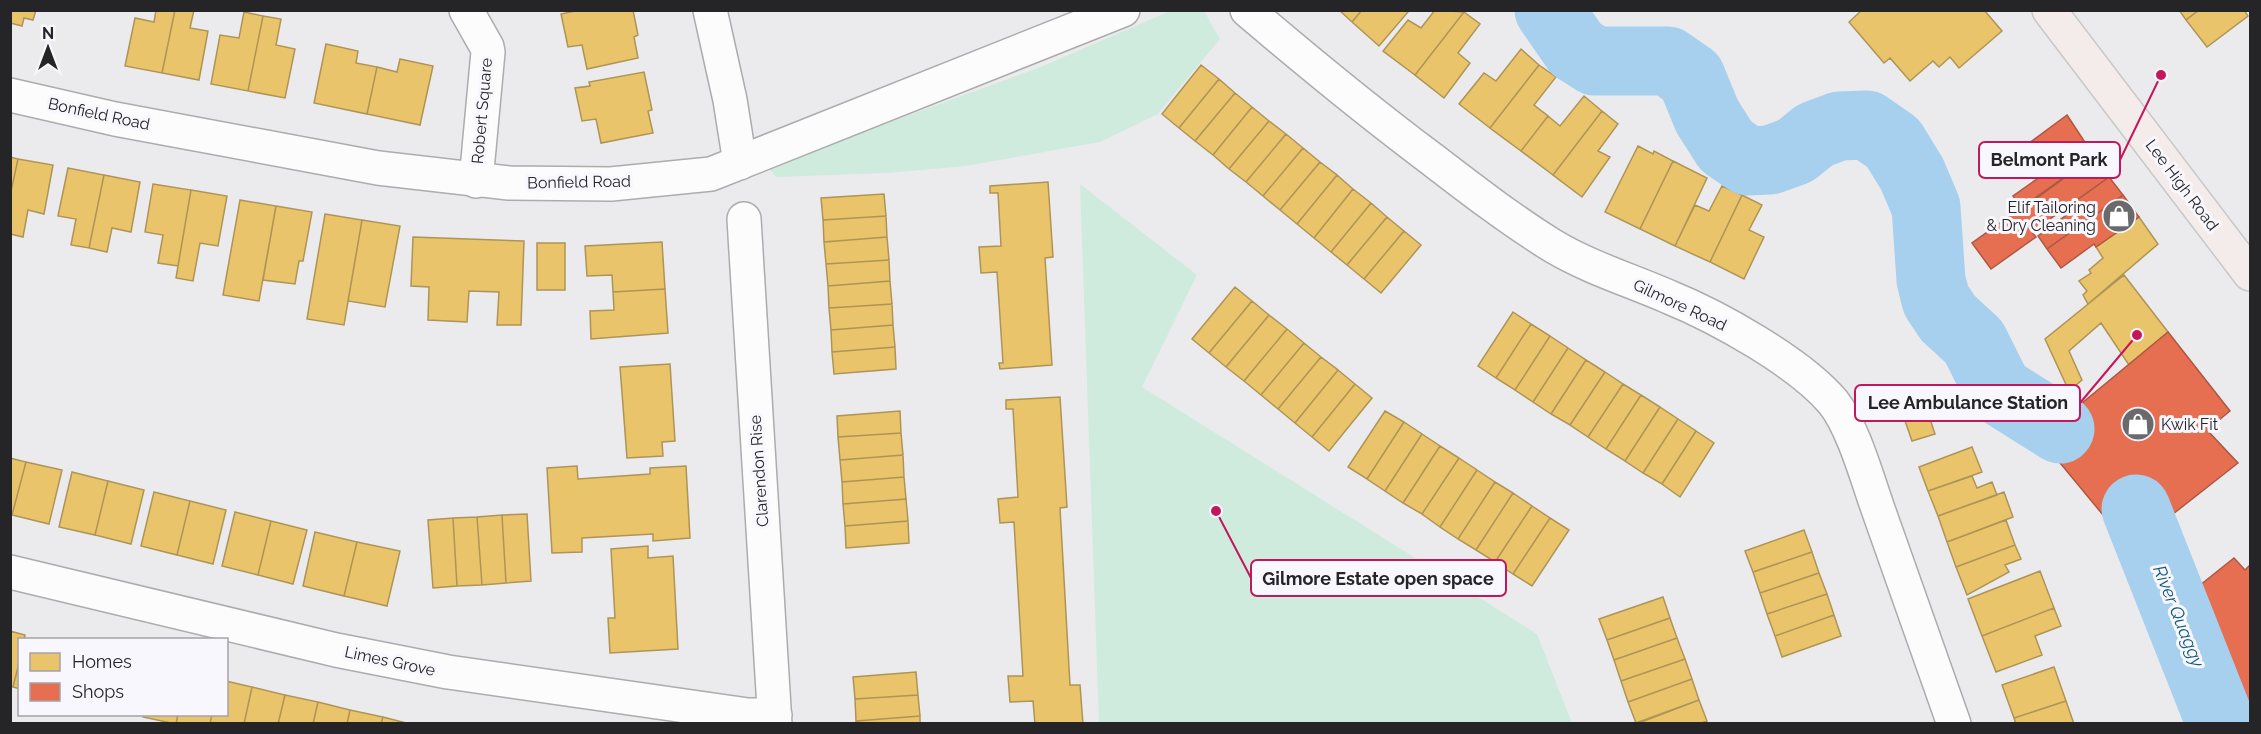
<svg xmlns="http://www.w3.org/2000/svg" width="2261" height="734" viewBox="0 0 2261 734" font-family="Raleway,sans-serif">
<rect width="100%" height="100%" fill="#ebebee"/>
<path fill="#ceebde" d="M 1170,11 L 1204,11 L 1220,39 L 1158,114 L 1100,142 L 966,166 L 887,173 L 776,177 L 768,167 L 1043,66 Z
M 1080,184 L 1197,275 L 1142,387 L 1537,634 L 1572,723 L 1099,723 Z"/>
<path fill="#e9c46a" stroke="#ae9456" stroke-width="1.5" d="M 10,10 L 36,10 L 33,20 L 24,18 L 22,26 L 10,23 Z
M 156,10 L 175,10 L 162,73 L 125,66 L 135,18 L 154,22 Z
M 175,10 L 194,10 L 190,28 L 208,31 L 199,80 L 162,73 Z
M 580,10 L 633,10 L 638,35 L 634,37 L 638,58 L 587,69 L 582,45 L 568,47 L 561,14 Z
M 1339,10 L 1362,10 L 1352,22 Z
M 1362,10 L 1407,10 L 1408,12 L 1379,46 L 1352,22 Z
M 1435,10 L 1464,12 L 1415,75 L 1383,51 L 1408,20 L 1421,28 Z
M 1862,10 L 1984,10 L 2002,31 L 1959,68 L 1950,57 L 1939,67 L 1933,61 L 1910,81 L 1890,58 L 1884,63 L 1849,22 Z
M 2179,10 L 2199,10 L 2186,20 Z
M 2199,10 L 2244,10 L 2248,16 L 2207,47 L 2186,20 Z
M 244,12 L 263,16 L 248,91 L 211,84 L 220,35 L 239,38 Z
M 1464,12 L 1480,24 L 1458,53 L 1470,63 L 1444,98 L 1415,75 Z
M 263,16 L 281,19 L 276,45 L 295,49 L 285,98 L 248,91 Z
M 326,44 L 358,51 L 356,63 L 377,67 L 367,114 L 314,103 Z
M 1521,49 L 1539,65 L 1490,128 L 1459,104 L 1484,73 L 1496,81 Z
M 400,59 L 433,66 L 420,125 L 367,114 L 377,67 L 397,72 Z
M 1201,65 L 1219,79 L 1179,128 L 1162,114 Z
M 1539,65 L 1556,77 L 1534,105 L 1548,116 L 1521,151 L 1490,128 Z
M 644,72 L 652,110 L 648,111 L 653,133 L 601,143 L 596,119 L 582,121 L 575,88 L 590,86 L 589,82 Z
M 1219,79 L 1235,93 L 1195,141 L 1179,128 Z
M 1235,93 L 1252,107 L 1213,155 L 1195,141 Z
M 1584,96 L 1602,111 L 1553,175 L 1521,151 L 1548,116 L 1560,126 Z
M 1252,107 L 1269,121 L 1229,169 L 1213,155 Z
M 1602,111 L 1618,124 L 1598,151 L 1610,157 L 1582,197 L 1553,175 Z
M 1269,121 L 1286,134 L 1246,182 L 1229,169 Z
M 1286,134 L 1303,148 L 1263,196 L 1246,182 Z
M 1638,146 L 1653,154 L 1654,151 L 1673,161 L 1640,229 L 1605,212 Z
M 1303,148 L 1320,162 L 1280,210 L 1263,196 Z
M 10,157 L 18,159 L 10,196 Z
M 18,159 L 53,165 L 44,214 L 28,210 L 23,237 L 10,234 L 10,196 Z
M 1673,161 L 1707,178 L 1675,246 L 1640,229 Z
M 1320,162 L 1337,175 L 1297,224 L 1280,210 Z
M 68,168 L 104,175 L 89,248 L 71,245 L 76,219 L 58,216 Z
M 104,175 L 140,182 L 131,232 L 112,228 L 107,252 L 89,248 Z
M 1337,175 L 1353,189 L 1314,238 L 1297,224 Z
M 1048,182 L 1053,257 L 1045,258 L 1052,365 L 1000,369 L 999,363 L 1003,363 L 997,272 L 981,273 L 979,247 L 1001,246 L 998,193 L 990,193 L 990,186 Z
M 153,184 L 191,190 L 178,266 L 158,263 L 163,235 L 145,232 Z
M 1722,186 L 1742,195 L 1710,262 L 1675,246 L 1695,205 L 1709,211 Z
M 1353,189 L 1371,203 L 1331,252 L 1314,238 Z
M 191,190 L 227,196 L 218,246 L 200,243 L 193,281 L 176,278 Z
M 884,194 L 886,216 L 823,220 L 821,198 Z
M 1742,195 L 1762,205 L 1749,230 L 1764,237 L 1744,279 L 1710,262 Z
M 240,200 L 276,206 L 259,301 L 223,295 Z
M 1371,203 L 1387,217 L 1347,265 L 1331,252 Z
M 276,206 L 312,212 L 303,261 L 299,261 L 295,284 L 263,280 Z
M 325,214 L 362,220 L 344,325 L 307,319 Z
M 886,216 L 887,237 L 824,242 L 823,220 Z
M 1387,217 L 1404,231 L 1364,279 L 1347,265 Z
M 2139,217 L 2158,244 L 2088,304 L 2083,295 L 2087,291 L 2079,281 L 2091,273 L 2089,270 L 2103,258 L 2096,247 Z
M 362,220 L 400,226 L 385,307 L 348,301 Z
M 1404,231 L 1421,245 L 1381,293 L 1364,279 Z
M 413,237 L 524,241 L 521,325 L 497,325 L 499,292 L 469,291 L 467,322 L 428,320 L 429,287 L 411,286 Z
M 887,237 L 889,260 L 826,264 L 824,242 Z
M 662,242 L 665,289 L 613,292 L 612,275 L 587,276 L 585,246 Z
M 537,243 L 565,243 L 565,290 L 537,290 Z
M 889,260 L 890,281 L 828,286 L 826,264 Z
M 2124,275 L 2168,332 L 2129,365 L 2101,323 L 2069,351 L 2082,380 L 2069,391 L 2045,339 Z
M 890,281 L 892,304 L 829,308 L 828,286 Z
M 1235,287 L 1252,301 L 1209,353 L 1192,339 Z
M 665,289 L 668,333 L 591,339 L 590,311 L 614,310 L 613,292 Z
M 1252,301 L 1269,315 L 1226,367 L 1209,353 Z
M 892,304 L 893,325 L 831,330 L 829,308 Z
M 1513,312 L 1531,324 L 1496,378 L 1478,366 Z
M 1269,315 L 1287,329 L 1244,381 L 1226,367 Z
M 1531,324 L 1550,336 L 1515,390 L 1496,378 Z
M 893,325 L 895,347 L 832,352 L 831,330 Z
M 1287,329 L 1304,343 L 1261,395 L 1244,381 Z
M 1550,336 L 1568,348 L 1533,402 L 1515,390 Z
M 1304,343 L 1321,357 L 1278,409 L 1261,395 Z
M 895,347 L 896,369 L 834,374 L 832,352 Z
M 1568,348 L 1586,360 L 1551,414 L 1533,402 Z
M 1321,357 L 1338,370 L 1295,423 L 1278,409 Z
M 1586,360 L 1605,372 L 1570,425 L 1551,414 Z
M 670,364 L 675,441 L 662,442 L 663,456 L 627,458 L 620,367 Z
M 1338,370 L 1355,384 L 1312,437 L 1295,423 Z
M 1605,372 L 1623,384 L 1588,437 L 1570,425 Z
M 1355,384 L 1372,398 L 1329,451 L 1312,437 Z
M 1623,384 L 1641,395 L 1606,449 L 1588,437 Z
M 1641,395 L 1660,407 L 1625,461 L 1606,449 Z
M 1060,397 L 1067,507 L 1060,508 L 1070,685 L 1080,685 L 1083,724 L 1035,724 L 1033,701 L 1010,702 L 1008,676 L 1023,676 L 1014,522 L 1000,523 L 998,499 L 1018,497 L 1013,409 L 1006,409 L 1006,400 Z
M 1660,407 L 1678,419 L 1643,473 L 1625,461 Z
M 1927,410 L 1935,434 L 1912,441 L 1904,418 Z
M 900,411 L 901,433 L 838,437 L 837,416 Z
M 1385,411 L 1404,422 L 1367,479 L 1348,467 Z
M 1678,419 L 1696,431 L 1662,484 L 1643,473 Z
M 1404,422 L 1422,434 L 1385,491 L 1367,479 Z
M 1696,431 L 1714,443 L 1680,497 L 1662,484 Z
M 901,433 L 903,455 L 840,460 L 838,437 Z
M 1422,434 L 1440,446 L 1403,503 L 1385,491 Z
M 1440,446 L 1459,458 L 1422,514 L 1403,503 Z
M 1972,447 L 1982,472 L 1928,491 L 1919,467 Z
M 903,455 L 904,477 L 842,482 L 840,460 Z
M 10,458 L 26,462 L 12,515 L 10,515 Z
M 1459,458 L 1477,470 L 1440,527 L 1422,514 Z
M 26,462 L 62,470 L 49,524 L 12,515 Z
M 577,466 L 578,479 L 650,474 L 650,468 L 686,466 L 690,538 L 653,541 L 653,534 L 582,538 L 582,552 L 552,553 L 547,468 Z
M 1477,470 L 1495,482 L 1458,539 L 1440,527 Z
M 72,472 L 108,481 L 95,535 L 59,527 Z
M 1972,476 L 1977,488 L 1992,482 L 1997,495 L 1938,516 L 1928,491 Z
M 904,477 L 906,499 L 843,504 L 842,482 Z
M 108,481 L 144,490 L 131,544 L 95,535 Z
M 1495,482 L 1513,493 L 1476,550 L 1458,539 Z
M 154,492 L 190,501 L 177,555 L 141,546 Z
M 2004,492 L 2013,517 L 1947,542 L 1938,516 Z
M 1513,493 L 1532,506 L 1495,562 L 1476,550 Z
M 906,499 L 908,521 L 845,526 L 843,504 Z
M 190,501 L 226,510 L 213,564 L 177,555 Z
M 1532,506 L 1550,518 L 1513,574 L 1495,562 Z
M 235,512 L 271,521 L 258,575 L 222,566 Z
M 527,514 L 531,581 L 506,583 L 502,515 Z
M 502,515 L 506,583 L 482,585 L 477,517 Z
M 477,517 L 482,585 L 457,586 L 453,518 Z
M 453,518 L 457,586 L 433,588 L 428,520 Z
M 1550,518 L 1569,530 L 1532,586 L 1513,574 Z
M 2006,520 L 2015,545 L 1956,567 L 1947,542 Z
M 271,521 L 307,530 L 293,584 L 258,575 Z
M 908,521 L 909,543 L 846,548 L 845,526 Z
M 1804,530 L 1812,552 L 1753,572 L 1745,551 Z
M 315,532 L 357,542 L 344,596 L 303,586 Z
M 357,542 L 400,551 L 387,606 L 344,596 Z
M 2015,545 L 2021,559 L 2005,565 L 2009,572 L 1967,595 L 1956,567 Z
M 648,546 L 648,558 L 673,556 L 678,649 L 610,653 L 608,618 L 615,618 L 611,549 Z
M 1812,552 L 1819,573 L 1760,593 L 1753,572 Z
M 2040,571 L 2054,608 L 1982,636 L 1968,599 Z
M 1819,573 L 1827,594 L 1767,614 L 1760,593 Z
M 1827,594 L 1834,615 L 1775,636 L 1767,614 Z
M 1663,597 L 1670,618 L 1607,640 L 1599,619 Z
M 2054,608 L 2061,626 L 2035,636 L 2042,655 L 1996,672 L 1982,636 Z
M 1834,615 L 1841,636 L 1782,657 L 1775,636 Z
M 1670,618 L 1677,638 L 1614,660 L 1607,640 Z
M 10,631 L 25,635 L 24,640 L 20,640 L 20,659 L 13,687 L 10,686 Z
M 1677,638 L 1685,659 L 1621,681 L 1614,660 Z
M 20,659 L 20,689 L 13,687 Z
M 1685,659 L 1692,679 L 1628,702 L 1621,681 Z
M 2054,667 L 2066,701 L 2014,718 L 2002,685 Z
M 916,672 L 918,695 L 855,699 L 853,677 Z
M 1692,679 L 1699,700 L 1636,723 L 1628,702 Z
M 226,681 L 252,687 L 244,724 L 210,724 L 212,714 L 226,714 Z
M 252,687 L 285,695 L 278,724 L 244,724 Z
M 285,695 L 318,702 L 313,724 L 278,724 Z
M 918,695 L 920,716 L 856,721 L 855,699 Z
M 1699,700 L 1707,721 L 1699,724 L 1636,724 Z
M 2066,701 L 2074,724 L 2016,724 L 2014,718 Z
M 318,702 L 350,710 L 347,724 L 313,724 Z
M 350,710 L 383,717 L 381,724 L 347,724 Z
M 144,714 L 178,714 L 176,724 L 143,717 Z
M 178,714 L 212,714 L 210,724 L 176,724 Z
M 920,716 L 920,724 L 856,724 L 856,721 Z
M 383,717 L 410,724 L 381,724 Z"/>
<path fill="#e76f51" stroke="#ad5844" stroke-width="1.5" d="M 2067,115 L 2094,156 L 2022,209 L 2013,196 L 2044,174 L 2024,147 Z
M 2094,156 L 2109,177 L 2032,232 L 2036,237 L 1991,269 L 1972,243 Z
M 2109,177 L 2123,195 L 2047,249 L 2038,236 L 2065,216 L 2062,211 Z
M 2123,195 L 2139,217 L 2096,247 L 2094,244 L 2061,268 L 2047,249 Z
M 2168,332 L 2230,411 L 2207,430 L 2238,463 L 2173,514 L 2156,496 L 2108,521 L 2056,458 L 2064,418 Z
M 2234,558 L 2245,570 L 2250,565 L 2250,708 L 2199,586 Z"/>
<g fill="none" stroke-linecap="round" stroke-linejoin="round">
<path stroke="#a6d0ed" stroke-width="69" d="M 1549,10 L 1576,49 L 1595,61 L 1668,61 L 1691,77 L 1707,116 L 1726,146 L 1748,161 L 1770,160 L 1795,151 L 1815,135 L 1839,126 L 1867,125 L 1893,143 L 1912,174 L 1926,207 L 1931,280 L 1936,300 L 1948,318 L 1974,342 L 1998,390 L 2060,429
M 2136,509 L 2221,724"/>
<g stroke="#acacae" stroke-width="36">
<path id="street" d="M 466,10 L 487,47 L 488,52 L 476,181
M 710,10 L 730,100 L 740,163
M 1247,10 C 1308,62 1369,112 1433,160 C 1472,190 1511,220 1553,246 C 1590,268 1630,280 1669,297 C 1718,317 1799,362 1833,402 C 1853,427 1867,478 1878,509 C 1903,581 1929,652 1954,724
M 10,95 L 115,119 L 378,168 L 509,183 L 611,184 L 711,174 L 1123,10
M 744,219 L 775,724
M 10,572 L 336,650 L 448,672 L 748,715 L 775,715"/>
</g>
<g stroke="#c8c8c9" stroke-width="36">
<path id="highway" d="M 2049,10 L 2250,274"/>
</g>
<use href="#street" stroke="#fcfcfc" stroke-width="33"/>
<use href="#highway" stroke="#f4eceb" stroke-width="33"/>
</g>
<defs>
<g id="shop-disc" transform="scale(1.725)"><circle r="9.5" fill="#6a6a6c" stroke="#f8f7fd"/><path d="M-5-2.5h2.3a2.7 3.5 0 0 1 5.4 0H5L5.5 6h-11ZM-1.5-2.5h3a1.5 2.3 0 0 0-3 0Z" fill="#fff"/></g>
</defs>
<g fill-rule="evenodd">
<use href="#shop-disc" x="2119" y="216"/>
<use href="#shop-disc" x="2138" y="424"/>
</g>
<g text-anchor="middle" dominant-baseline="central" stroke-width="6" stroke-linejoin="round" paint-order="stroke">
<g font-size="16" fill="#252426" stroke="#f8f7fd">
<text transform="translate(482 111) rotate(-85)">Robert Square</text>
<text transform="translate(99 114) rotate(12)">Bonfield Road</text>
<text transform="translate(579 182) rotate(-1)">Bonfield Road</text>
<text transform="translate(2182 185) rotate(53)">Lee High Road</text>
<text transform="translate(1680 305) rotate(25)">Gilmore Road</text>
<text transform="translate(759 471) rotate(-94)">Clarendon Rise</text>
<text transform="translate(390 661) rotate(12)">Limes Grove</text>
</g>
<g font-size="16" fill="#252426" stroke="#f8f7fd" text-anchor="end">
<text x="2096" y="207">Elif Tailoring<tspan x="2096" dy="18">&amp; Dry Cleaning</tspan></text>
<text x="2161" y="424" text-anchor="start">Kwik Fit</text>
</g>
<g font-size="18" font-style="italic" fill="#10597f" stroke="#f8f7fd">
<text transform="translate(2179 616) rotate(68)">River Quaggy</text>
</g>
</g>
<path fill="none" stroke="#c2185b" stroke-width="2" d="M2161 75L2120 160M2137 335L2080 403M1216 511L1251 578"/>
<g fill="#c2185b" stroke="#f8f7fd" stroke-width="2">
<circle cx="2161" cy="75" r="6"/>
<circle cx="2137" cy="335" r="6"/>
<circle cx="1216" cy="511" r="6"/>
</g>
<g fill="#f8f7fd" stroke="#c2185b" stroke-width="2">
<rect x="1979" y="142" width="141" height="36" rx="6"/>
<rect x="1855" y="385" width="225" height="36" rx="6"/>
<rect x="1251" y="560" width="255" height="36" rx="6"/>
</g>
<g font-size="18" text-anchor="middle" font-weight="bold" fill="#252426">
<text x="2049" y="166">Belmont Park</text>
<text x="1968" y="409">Lee Ambulance Station</text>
<text x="1378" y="585">Gilmore Estate open space</text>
</g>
<rect width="2261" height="734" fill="none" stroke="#252426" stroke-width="24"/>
<rect x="18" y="638" width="210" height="78" fill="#f8f7fd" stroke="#a4a3a7" stroke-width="1.5"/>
<rect x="30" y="653" width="30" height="18" fill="#e9c46a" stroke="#a4a3a7" stroke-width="1.5"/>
<text x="72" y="668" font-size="18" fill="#252426">Homes</text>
<rect x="30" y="683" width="30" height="18" fill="#e76f51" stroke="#a4a3a7" stroke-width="1.5"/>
<text x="72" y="698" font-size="18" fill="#252426">Shops</text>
<g transform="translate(48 48)" stroke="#f8f7fd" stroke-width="4.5" paint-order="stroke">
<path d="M0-4.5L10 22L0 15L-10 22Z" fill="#252426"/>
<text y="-9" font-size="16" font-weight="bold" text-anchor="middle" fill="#252426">N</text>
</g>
</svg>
